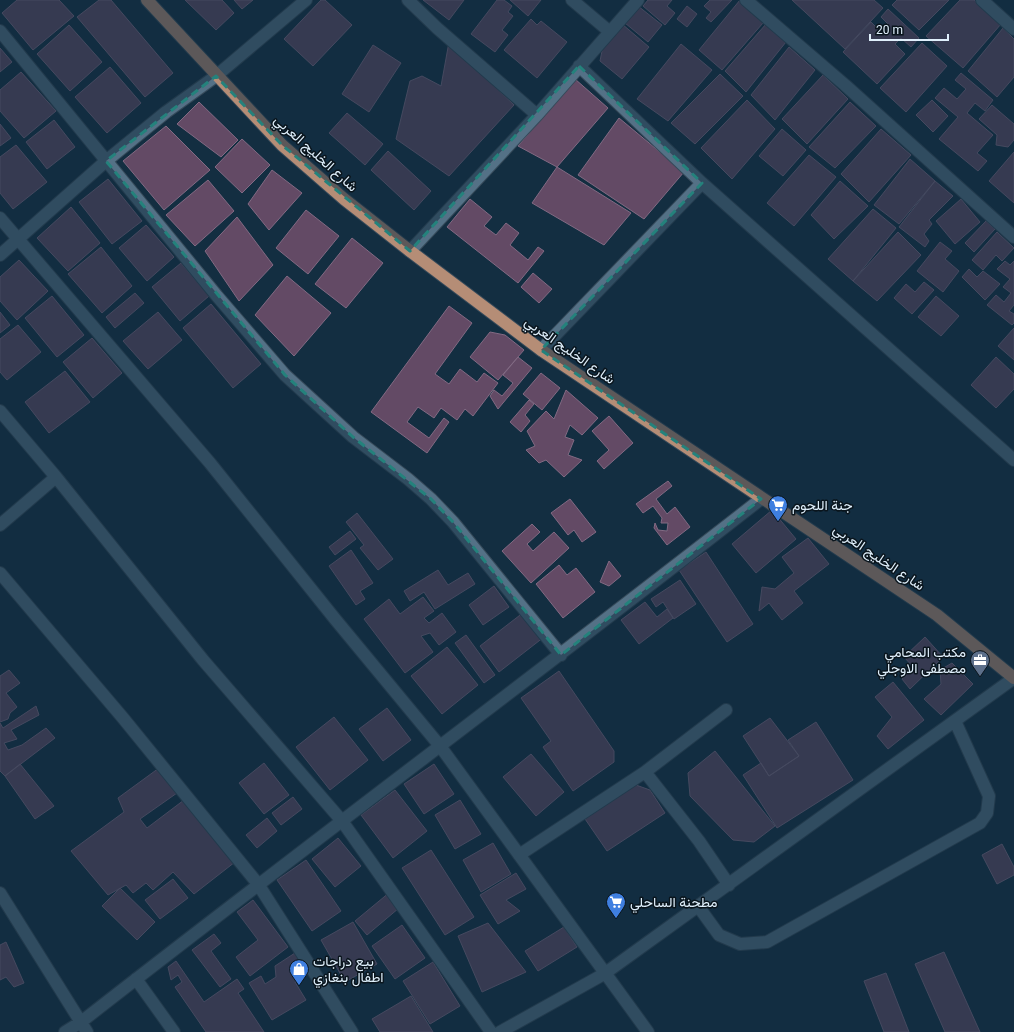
<svg xmlns="http://www.w3.org/2000/svg" width="1014" height="1032" viewBox="0 0 1014 1032" font-family="Roboto,Vazirmatn,sans-serif">
<rect width="100%" height="100%" fill="#132e41"/>
<path fill="#634a65" stroke="#826a83" d="M 17,0 L 59,0 L 74,16 L 33,50 L 2,13 Z
M 99,0 L 111,0 L 173,73 L 145,97 L 77,17 Z
M 185,0 L 222,0 L 234,13 L 216,30 Z
M 234,0 L 253,0 L 242,9 Z
M 321,0 L 325,0 L 352,25 L 313,66 L 284,39 Z
M 423,0 L 464,0 L 449,20 Z
M 497,0 L 504,0 L 512,6 L 508,12 L 513,16 L 502,30 L 508,35 L 495,52 L 471,34 Z
M 510,0 L 541,0 L 528,16 Z
M 648,0 L 672,0 L 667,6 L 675,13 L 665,25 L 643,6 Z
M 710,0 L 732,0 L 711,22 L 706,18 L 711,12 L 704,6 Z
M 740,0 L 763,23 L 722,70 L 699,50 Z
M 792,0 L 874,0 L 883,8 L 845,49 Z
M 897,0 L 949,0 L 919,30 L 892,5 Z
M 960,0 L 974,0 L 1001,24 L 963,68 L 926,36 Z
M 638,6 L 662,25 L 648,42 L 625,23 Z
M 687,6 L 697,14 L 687,27 L 677,19 Z
M 888,9 L 919,38 L 911,47 L 901,38 L 895,44 L 905,54 L 877,84 L 843,52 L 871,22 L 883,34 L 890,26 L 881,17 Z
M 531,19 L 537,25 L 541,21 L 567,42 L 537,78 L 504,50 Z
M 622,24 L 649,47 L 622,79 L 600,61 L 603,46 Z
M 766,24 L 786,42 L 746,92 L 725,71 Z
M 69,25 L 102,62 L 70,91 L 37,54 Z
M 1003,28 L 1014,39 L 1014,77 L 997,97 L 968,71 Z
M 449,42 L 514,105 L 449,176 L 396,139 L 410,81 L 422,76 L 441,86 Z
M 922,43 L 947,66 L 906,112 L 880,88 Z
M 681,44 L 712,70 L 668,121 L 637,99 Z
M 373,45 L 401,63 L 369,112 L 342,94 Z
M 789,47 L 815,70 L 775,120 L 751,95 Z
M 0,48 L 12,62 L 0,72 Z
M 110,67 L 141,103 L 107,133 L 75,97 Z
M 21,72 L 56,111 L 24,138 L 0,111 L 0,90 Z
M 961,73 L 993,100 L 985,111 L 975,103 L 967,113 L 993,135 L 977,153 L 987,161 L 978,171 L 939,139 L 958,117 L 935,98 L 944,88 L 957,99 L 966,89 L 955,80 Z
M 720,74 L 743,96 L 695,144 L 671,123 Z
M 823,75 L 848,99 L 807,144 L 782,119 Z
M 575,79 L 608,108 L 557,167 L 518,146 Z
M 747,100 L 775,129 L 732,179 L 701,148 Z
M 932,100 L 948,116 L 933,132 L 916,115 Z
M 199,102 L 238,140 L 221,157 L 177,124 Z
M 850,102 L 876,126 L 835,168 L 809,147 Z
M 992,105 L 1014,124 L 1014,140 L 1008,147 L 996,145 L 997,135 L 979,119 Z
M 347,113 L 383,144 L 365,165 L 329,133 Z
M 619,118 L 684,172 L 644,219 L 578,175 Z
M 54,120 L 75,147 L 47,169 L 26,142 Z
M 0,124 L 11,138 L 0,146 Z
M 166,126 L 210,170 L 164,210 L 123,161 Z
M 782,129 L 806,150 L 783,176 L 759,156 Z
M 881,129 L 911,155 L 869,202 L 841,174 Z
M 242,139 L 270,165 L 242,193 L 215,167 Z
M 16,145 L 47,182 L 13,209 L 0,193 L 0,157 Z
M 388,151 L 431,191 L 414,210 L 371,170 Z
M 1014,152 L 1014,203 L 989,181 Z
M 809,155 L 836,177 L 794,226 L 767,203 Z
M 910,159 L 935,181 L 899,224 L 874,205 Z
M 557,167 L 631,213 L 604,245 L 532,203 Z
M 272,170 L 302,193 L 269,230 L 248,204 Z
M 108,179 L 142,221 L 112,244 L 79,202 Z
M 208,180 L 234,211 L 195,246 L 166,215 Z
M 840,181 L 868,206 L 834,239 L 811,215 Z
M 935,181 L 953,196 L 929,220 L 932,224 L 924,234 L 929,241 L 925,247 L 899,227 Z
M 470,199 L 492,217 L 484,226 L 496,235 L 506,223 L 519,233 L 510,245 L 528,260 L 538,247 L 544,251 L 518,283 L 447,227 Z
M 961,199 L 980,222 L 955,244 L 936,221 Z
M 71,207 L 100,243 L 68,271 L 37,238 Z
M 873,209 L 896,228 L 853,281 L 828,259 Z
M 306,210 L 339,236 L 308,274 L 276,248 Z
M 237,217 L 273,265 L 239,301 L 205,251 Z
M 986,221 L 995,229 L 974,252 L 965,243 Z
M 146,225 L 174,257 L 147,281 L 119,248 Z
M 898,232 L 921,255 L 877,301 L 853,281 Z
M 997,232 L 1014,248 L 1002,261 L 996,255 L 983,270 L 972,260 Z
M 352,238 L 383,263 L 346,308 L 315,284 Z
M 940,242 L 952,251 L 945,259 L 959,271 L 943,292 L 917,271 Z
M 101,247 L 132,286 L 102,313 L 68,274 Z
M 19,260 L 48,291 L 17,320 L 0,301 L 0,277 Z
M 1005,261 L 1010,265 L 1014,261 L 1014,305 L 1009,311 L 1014,314 L 1014,323 L 1012,325 L 987,305 L 996,295 L 1004,302 L 1011,293 L 1003,287 L 1010,279 L 997,269 Z
M 181,263 L 209,296 L 180,321 L 152,287 Z
M 969,269 L 977,277 L 983,271 L 1000,284 L 985,300 L 962,277 Z
M 533,273 L 552,289 L 539,303 L 521,287 Z
M 287,276 L 331,313 L 294,356 L 255,315 Z
M 924,282 L 934,290 L 912,314 L 894,298 L 906,284 L 915,292 Z
M 135,293 L 144,303 L 115,328 L 106,317 Z
M 52,296 L 84,335 L 57,357 L 25,318 Z
M 936,296 L 959,316 L 941,336 L 918,317 Z
M 211,304 L 261,364 L 233,388 L 183,328 Z
M 449,306 L 472,323 L 435,374 L 449,384 L 460,369 L 477,382 L 484,373 L 498,383 L 473,416 L 465,409 L 457,420 L 441,408 L 434,418 L 418,407 L 407,422 L 429,438 L 444,418 L 449,422 L 427,453 L 371,412 Z
M 0,312 L 10,325 L 0,333 Z
M 158,312 L 182,340 L 148,369 L 123,341 Z
M 18,325 L 41,352 L 7,380 L 0,372 L 0,339 Z
M 1014,328 L 1014,360 L 998,346 Z
M 490,332 L 505,335 L 524,350 L 498,380 L 470,357 Z
M 92,338 L 122,373 L 93,398 L 63,362 Z
M 518,357 L 532,368 L 498,409 L 490,396 L 494,390 L 502,396 L 513,383 L 503,375 Z
M 996,357 L 1014,374 L 1014,389 L 996,408 L 971,385 Z
M 65,371 L 90,402 L 49,433 L 25,402 Z
M 541,373 L 560,388 L 542,410 L 523,394 Z
M 566,390 L 598,418 L 582,435 L 570,425 L 565,437 L 574,440 L 568,455 L 582,460 L 564,477 L 546,460 L 539,463 L 526,450 L 535,446 L 527,431 L 546,411 L 554,419 Z
M 529,400 L 534,404 L 525,415 L 530,421 L 521,432 L 510,422 Z
M 609,416 L 633,443 L 604,469 L 597,461 L 609,450 L 592,431 Z
M 668,481 L 672,486 L 656,499 L 667,514 L 675,507 L 690,527 L 667,545 L 654,528 L 655,523 L 658,530 L 667,531 L 668,523 L 661,523 L 662,518 L 653,506 L 643,513 L 636,504 Z
M 570,499 L 596,532 L 582,542 L 574,530 L 568,535 L 551,513 Z
M 772,510 L 796,539 L 756,573 L 732,544 Z
M 357,513 L 393,559 L 378,570 L 360,548 L 364,545 L 346,522 Z
M 532,524 L 540,532 L 527,544 L 533,551 L 554,532 L 569,548 L 531,583 L 502,551 Z
M 350,531 L 356,539 L 335,555 L 329,547 Z
M 808,538 L 829,564 L 794,591 L 803,603 L 782,620 L 769,603 L 759,611 L 762,587 L 775,589 L 794,573 L 782,557 Z
M 351,550 L 373,583 L 360,591 L 365,599 L 356,605 L 329,566 Z
M 706,552 L 753,624 L 727,642 L 679,570 Z
M 609,561 L 621,576 L 609,586 L 600,582 Z
M 559,565 L 567,575 L 576,568 L 595,592 L 563,618 L 536,584 Z
M 438,570 L 448,585 L 468,573 L 475,584 L 435,609 L 424,592 L 410,601 L 404,591 Z
M 680,580 L 696,604 L 674,619 L 663,602 L 656,607 L 651,599 Z
M 494,586 L 509,607 L 483,625 L 469,605 Z
M 423,597 L 434,611 L 424,618 L 429,623 L 442,613 L 456,632 L 439,645 L 430,633 L 421,636 L 433,652 L 405,673 L 364,619 L 389,599 L 400,614 Z
M 645,602 L 657,617 L 667,609 L 673,618 L 639,644 L 621,620 Z
M 524,612 L 544,637 L 499,672 L 480,646 Z
M 466,635 L 495,675 L 484,683 L 455,643 Z
M 925,637 L 943,657 L 910,689 L 902,679 L 914,668 L 904,657 Z
M 447,647 L 478,685 L 442,714 L 411,676 Z
M 952,663 L 973,684 L 941,715 L 924,699 L 941,684 L 940,670 Z
M 9,670 L 20,683 L 6,693 L 17,707 L 10,713 L 8,719 L 0,722 L 0,676 Z
M 559,671 L 614,751 L 614,762 L 573,791 L 543,747 L 551,741 L 521,698 Z
M 893,682 L 924,720 L 888,749 L 877,736 L 892,717 L 875,697 Z
M 36,706 L 39,715 L 11,730 L 17,739 L 4,743 L 8,750 L 22,745 L 46,728 L 55,738 L 5,776 L 0,771 L 0,723 L 3,728 Z
M 387,708 L 411,740 L 383,761 L 359,729 Z
M 334,717 L 368,760 L 330,790 L 296,747 Z
M 770,718 L 799,756 L 769,776 L 743,736 Z
M 816,722 L 853,780 L 777,828 L 743,775 L 761,763 L 769,776 L 799,756 L 788,740 Z
M 715,751 L 775,826 L 754,842 L 733,840 L 690,796 L 688,773 Z
M 531,754 L 564,792 L 536,816 L 503,777 Z
M 264,763 L 289,795 L 264,814 L 239,783 Z
M 20,764 L 54,806 L 35,819 L 5,776 Z
M 434,764 L 454,794 L 424,814 L 404,784 Z
M 159,768 L 177,793 L 140,819 L 147,828 L 184,800 L 235,862 L 194,894 L 173,872 L 153,890 L 146,883 L 133,893 L 126,885 L 108,895 L 71,851 L 124,812 L 118,798 Z
M 633,784 L 650,790 L 665,813 L 607,851 L 583,816 Z
M 395,790 L 427,831 L 393,858 L 361,815 Z
M 293,797 L 302,809 L 281,825 L 272,813 Z
M 460,800 L 481,834 L 455,849 L 435,815 Z
M 267,818 L 277,831 L 257,848 L 246,835 Z
M 338,838 L 361,866 L 335,887 L 312,859 Z
M 493,843 L 511,874 L 481,892 L 463,860 Z
M 1002,844 L 1014,867 L 1014,875 L 997,884 L 982,855 Z
M 431,850 L 474,917 L 445,935 L 402,868 Z
M 306,860 L 341,911 L 312,931 L 277,880 Z
M 516,873 L 526,889 L 506,900 L 520,911 L 498,924 L 480,895 Z
M 173,879 L 188,898 L 160,919 L 145,900 Z
M 120,888 L 155,922 L 137,940 L 102,906 Z
M 390,892 L 399,908 L 367,935 L 355,921 Z
M 253,900 L 288,947 L 250,976 L 236,957 L 258,940 L 237,912 Z
M 353,922 L 377,964 L 345,982 L 321,940 Z
M 488,923 L 526,972 L 482,992 L 458,936 Z
M 402,925 L 425,958 L 395,979 L 372,946 Z
M 564,927 L 577,947 L 538,971 L 525,951 Z
M 214,934 L 221,943 L 211,951 L 231,979 L 220,987 L 192,950 Z
M 6,942 L 24,983 L 14,987 L 6,977 L 0,980 L 0,945 Z
M 944,952 L 980,1032 L 945,1032 L 915,964 Z
M 295,953 L 308,974 L 295,982 L 306,1000 L 272,1020 L 249,983 L 261,976 L 265,984 L 276,977 L 275,966 Z
M 176,961 L 204,1002 L 237,979 L 244,989 L 238,993 L 264,1032 L 206,1032 L 175,987 L 182,982 L 178,975 L 171,980 L 168,967 Z
M 433,962 L 460,1006 L 430,1024 L 403,981 Z
M 886,973 L 909,1032 L 884,1032 L 864,981 Z
M 411,996 L 433,1032 L 380,1032 L 372,1019 Z"/>
<g fill="none" stroke-linecap="round" stroke-linejoin="round">
<g stroke="#364a5a" stroke-width="14">
<path id="minor" d="M 408,0 L 437,28 L 537,115
M 572,0 L 610,32
M 746,0 L 845,85 L 1014,237
M 982,0 L 1014,29
M 0,31 L 217,296 L 285,375 L 353,437 L 408,479 L 431,499 L 453,522 L 561,655
M 579,66 L 702,183 L 1014,460
M 0,218 L 210,463 L 335,619 L 440,746 L 648,1032
M 410,251 L 537,115 L 638,0
M 0,255 L 106,161 L 166,112 L 216,76 L 306,0
M 541,350 L 702,183
M 0,411 L 56,477 L 203,660 L 342,821 L 491,1032
M 0,525 L 56,477
M 0,573 L 123,718 L 258,884 L 352,1032
M 645,772 L 699,841 L 729,885
M 519,855 L 645,772 L 726,710
M 0,893 L 87,1032
M 698,906 L 719,935 L 740,944 L 767,942 L 980,823 L 987,813 L 989,796 L 955,721
M 136,979 L 174,1032
M 65,1032 L 81,1022 C 306,846 536,675 761,499
M 500,1032 L 604,974 L 1014,678"/>
</g>
<g stroke="#364a5a" stroke-width="14">
<path id="major" d="M 147,0 L 282,145 L 344,199 L 410,251 L 541,350 L 937,615 L 1014,678"/>
</g>
<use href="#minor" stroke="#547186" stroke-width="12"/>
<use href="#major" stroke="#b58d76" stroke-width="12"/>
</g>
<path d="M0 0H1014V1032H0ZM 579,66 L 702,183 L 541,350 L 761,499 L 561,655 L 453,522 L 431,499 L 353,437 L 285,375 L 106,161 L 216,76 L 282,145 L 410,251 Z" fill="#132e41" fill-opacity=".55" fill-rule="evenodd"/>
<path fill="none" stroke="#24827c" stroke-width="3" stroke-dasharray="8 5" stroke-linejoin="round" d="M 579,66 L 702,183 L 541,350 L 761,499 L 561,655 L 453,522 L 431,499 L 353,437 L 285,375 L 106,161 L 216,76 L 282,145 L 410,251 Z"/>
<defs>
<g id="supermarket-pin" transform="scale(1)"><path d="M0 17L-7.5 6A9.5 9.5 0 1 1 7.5 6Z" fill="#3f7fe0" stroke="#0a151d"/><path d="M-6-5.5h2.5l.6 2H6L4.5 2H-2.5L-4.4-4H-6ZM-1.5 3.2a1.3 1.3 0 1 0 .1 0ZM3 3.2a1.3 1.3 0 1 0 .1 0Z" fill="#fff"/></g>
<g id="office-pin" transform="scale(1)"><path d="M0 17L-7.5 6A9.5 9.5 0 1 1 7.5 6Z" fill="#5c6f8a" stroke="#0a151d"/><path d="M-6-3h4V-5.5h4V-3h4V5H-6ZM-1-4.5V-3h2v-1.5ZM-6 0V1H6V0Z" fill="#fff"/></g>
<g id="shop-pin" transform="scale(1)"><path d="M0 17L-7.5 6A9.5 9.5 0 1 1 7.5 6Z" fill="#3f7fe0" stroke="#0a151d"/><path d="M-5-2.5h2.3a2.7 3.5 0 0 1 5.4 0H5L5.5 6h-11ZM-1.5-2.5h3a1.5 2.3 0 0 0-3 0Z" fill="#fff"/></g>
</defs>
<g fill-rule="evenodd">
<use href="#supermarket-pin" x="778" y="505"/>
<use href="#office-pin" x="980" y="660"/>
<use href="#supermarket-pin" x="616" y="902"/>
<use href="#shop-pin" x="299" y="969"/>
</g>
<g text-anchor="middle" dominant-baseline="central" stroke-width="3" stroke-linejoin="round" paint-order="stroke">
<g font-size="14" fill="#e0f0fc" stroke="#0a151d">
<text transform="translate(316 153) rotate(42)">شارع الخليج العربي</text>
<text transform="translate(570 350) rotate(35)">شارع الخليج العربي</text>
<text transform="translate(879 557) rotate(34)">شارع الخليج العربي</text>
</g>
<g font-size="14" fill="#e0f0fc" stroke="#0a151d" text-anchor="start">
<text x="792" y="505">جنة اللحوم</text>
<text x="966" y="652" text-anchor="end">مكتب المحامي<tspan x="966" dy="16">مصطفى الاوجلي</tspan></text>
<text x="630" y="902">مطحنة الساحلي</text>
<text x="313" y="961">بيع دراجات<tspan x="313" dy="16">اطفال بنغازي</tspan></text>
</g>
</g>
<path d="M870 34v6h78v-6" fill="none" stroke="#e0f0fc" stroke-width="2"/>
<text x="876" y="34" font-size="12" fill="#e0f0fc" stroke="#0a151d" stroke-width="3" paint-order="stroke">20 m</text>
</svg>
